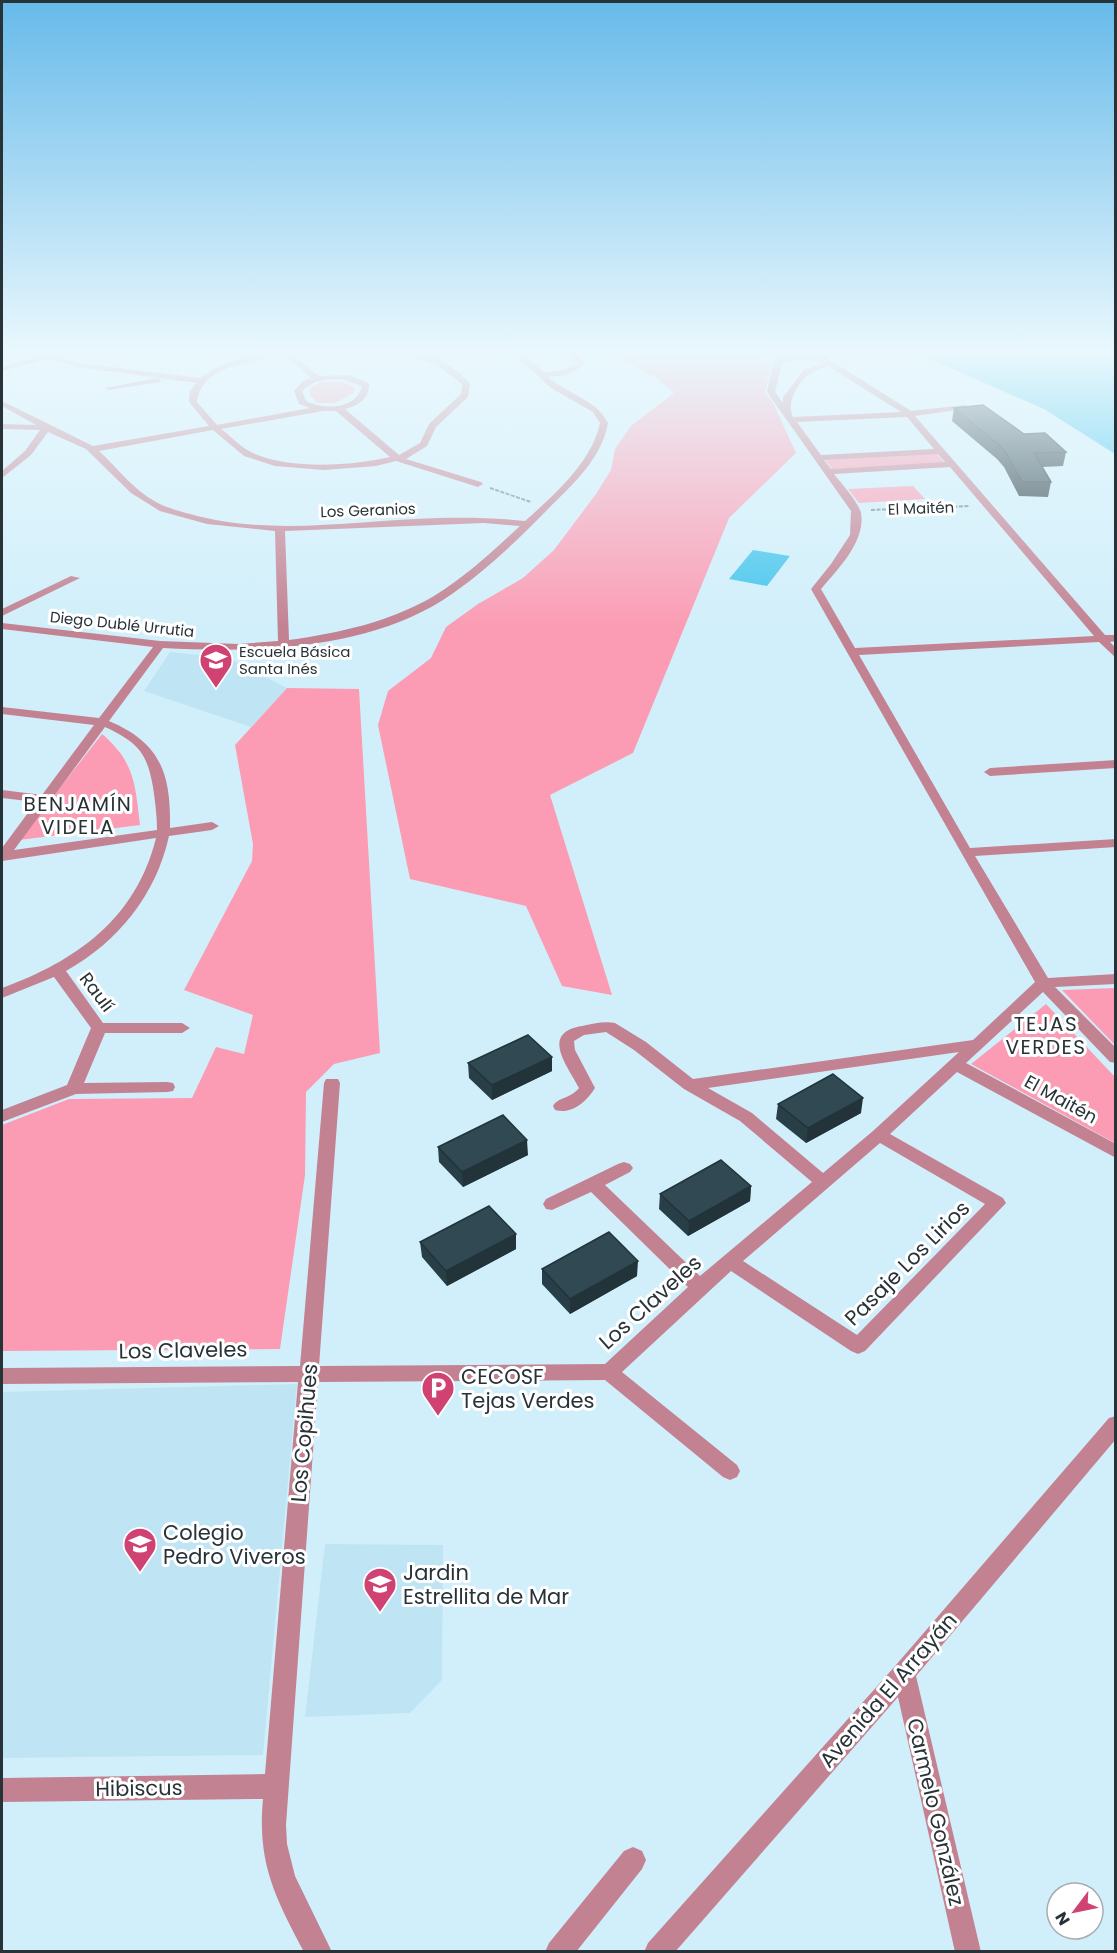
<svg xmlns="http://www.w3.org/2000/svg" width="1117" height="1953" viewBox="0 0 1117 1953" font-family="Poppins,sans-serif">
<rect width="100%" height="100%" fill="#d1effa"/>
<path fill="#bfe5f4" d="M 170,652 L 229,658 L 287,688 L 251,727 L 144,691 Z
M 297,1384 L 263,1755 L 2,1758 L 2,1392 Z
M 325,1544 L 443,1545 L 442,1680 L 410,1713 L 305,1717 Z"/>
<path fill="#fb9cb4" d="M 608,353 L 757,355 L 771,365 L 765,393 L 773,403 L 796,453 L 729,518 L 633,753 L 550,795 L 612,995 L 562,986 L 526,906 L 410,879 L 378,725 L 388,691 L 431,658 L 446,627 L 478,604 L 523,578 L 554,550 L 596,494 L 611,470 L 615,449 L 631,426 L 674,393 L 658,379 Z
M 320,382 L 341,382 L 354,387 L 354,393 L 335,403 L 317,403 L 310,395 L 309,389 Z
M 936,453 L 945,463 L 832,469 L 825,460 Z
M 913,486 L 925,499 L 859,503 L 848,489 Z
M 287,688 L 359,689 L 380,1053 L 334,1064 L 306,1092 L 305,1175 L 280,1349 L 2,1351 L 2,1125 L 69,1099 L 192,1098 L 216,1047 L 244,1054 L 253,1015 L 184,990 L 252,861 L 253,844 L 235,745 Z
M 102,734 C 135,762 135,784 140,825 L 19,840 Z
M 1115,988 L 1116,988 L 1115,1045 L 1062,990 Z
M 1046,1004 L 1115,1077 L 1115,1143 L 971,1064 Z"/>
<path fill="#44c4ec" d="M 916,353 L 1115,353 L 1115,454 L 1044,409 Z
M 753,550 L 790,556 L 767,586 L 729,579 Z"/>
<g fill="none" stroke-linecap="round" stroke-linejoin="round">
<path stroke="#758991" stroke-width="2" stroke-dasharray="4 1.5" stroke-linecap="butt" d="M 490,488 L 531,502
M 871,510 L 969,506"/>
<path fill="#c38292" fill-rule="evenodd" d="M 34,353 L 48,354 L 79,363 L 200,378 C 222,362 251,353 278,353 C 251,366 202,363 197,402 L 217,425 L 310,408 L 299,404 L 294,391 L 303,381 L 311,378 L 282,353 L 290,353 L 319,376 L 349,375 L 369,383 C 370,398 359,406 345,409 L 399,455 L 420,443 L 429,424 L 461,394 L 462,384 L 437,365 L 404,353 C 430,353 453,363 470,384 L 468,397 L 436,427 L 427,446 L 406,459 L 481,482 L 483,484 L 478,487 L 396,461 L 376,466 L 324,470 L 275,466 L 244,456 L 213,430 L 99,451 C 118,468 133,490 156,502 C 167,508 179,511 190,514 C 271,537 356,520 439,518 C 468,517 496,518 525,521 C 554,495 592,462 600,423 L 593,412 L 551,388 L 513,353 L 522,353 L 544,372 L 564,370 L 576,364 L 571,353 L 578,353 L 584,364 C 574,374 562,376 548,377 C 567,394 596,399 608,423 C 602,459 571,486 546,511 C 516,542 480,576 443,600 C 363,650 254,653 163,648 L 109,721 C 161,743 171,774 170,828 L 212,822 L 219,826 L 212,830 L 169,836 C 156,895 118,942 66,971 L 103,1023 L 182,1023 L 190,1028 L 182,1033 L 105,1033 L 84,1083 L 167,1082 L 173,1083 L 175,1087 L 173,1091 L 167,1092 L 76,1094 L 2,1122 L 2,1110 L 67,1085 L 91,1028 L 54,977 L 2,998 L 2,988 C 76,961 136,919 156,838 L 2,861 L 2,848 L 36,802 L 2,798 L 2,790 L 42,795 L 94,725 L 2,714 L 2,707 L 99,718 L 153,647 L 2,629 L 2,623 L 160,641 L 239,644 L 278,641 L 275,531 L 207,524 L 160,511 L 131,493 L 86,449 L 48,432 L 31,455 L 2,478 L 2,471 L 25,451 L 40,430 L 2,429 L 2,424 L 36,425 L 2,406 L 2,401 L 93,446 L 209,426 L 189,402 L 190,391 L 196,383 L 78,367 L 48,358 L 2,371 L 2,367 L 39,356 ZM 342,379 L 362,386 C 356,410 324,410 306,401 L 302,391 C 313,380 327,379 342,379 ZM 323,411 L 336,411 L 390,457 C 352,466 287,470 251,452 C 240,447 231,436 221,429 ZM 484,523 L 520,526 C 493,551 465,577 434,596 C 390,622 339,633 289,640 L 285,531 ZM 105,727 C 137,742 147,752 153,787 C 155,801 157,815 157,830 L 14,850 Z
M 780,353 L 787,353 L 785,357 L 796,355 L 814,357 L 810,353 L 819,353 L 911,411 L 966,405 L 966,409 L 963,409 L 915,416 L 1105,635 L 1116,635 L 1116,641 L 1110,642 L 1116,648 L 1116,658 L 1099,642 L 859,655 L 970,848 L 1116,839 L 1116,847 L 975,856 L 1048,978 L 1116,974 L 1116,984 L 1055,987 L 1116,1048 L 1116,1063 L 1110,1062 L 1043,992 L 966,1063 L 1116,1144 L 1116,1158 L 957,1072 L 890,1134 L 1003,1198 L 1006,1203 L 865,1351 L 858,1354 L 851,1351 L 731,1271 L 622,1372 L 737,1465 L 740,1471 L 737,1477 L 730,1480 L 723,1477 L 605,1380 L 318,1382 L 286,1825 L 287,1844 L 295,1876 L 332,1952 L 304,1952 C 275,1897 257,1863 263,1799 L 2,1802 L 2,1778 L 265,1774 L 298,1382 L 2,1384 L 2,1368 L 300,1366 L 324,1083 L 326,1079 L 338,1079 L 340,1083 L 319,1366 L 605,1364 L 688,1287 L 591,1192 L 552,1210 L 546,1209 L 543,1204 L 546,1199 L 618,1164 L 624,1162 L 630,1164 L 633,1168 L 630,1172 L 605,1185 L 700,1276 L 812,1182 L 740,1121 L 684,1089 L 634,1050 L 606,1032 L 584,1035 L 574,1041 L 575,1050 L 595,1088 C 587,1101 572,1115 555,1110 L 553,1106 C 558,1097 570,1099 579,1088 C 567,1065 540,1033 582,1026 C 592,1024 604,1021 615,1023 L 646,1042 L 693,1079 L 973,1040 L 1035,982 L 811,589 L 831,564 L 850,535 L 851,511 L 767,392 L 772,367 ZM 796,359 L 823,362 L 804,370 L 783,397 L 783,403 L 775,392 L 782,363 ZM 828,366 L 901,412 L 793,417 C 786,403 797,383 810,374 C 815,370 823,368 828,366 ZM 907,417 L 934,449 L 821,455 L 797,422 ZM 938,454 L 945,462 L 831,469 L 824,460 ZM 950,467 L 1094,636 L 855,648 L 821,589 C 838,569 866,541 861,513 C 859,503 841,483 834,474 ZM 959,1052 L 873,1131 L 823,1173 L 752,1113 L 708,1088 ZM 880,1143 L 985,1204 L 857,1335 L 743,1261 Z
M 157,378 L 161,380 L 160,382 L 109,390 L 105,388 Z
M 71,576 L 80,578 L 2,616 L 2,609 Z
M 1116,760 L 1116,768 L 990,776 L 984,772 L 990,768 Z
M 1116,1416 L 1116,1439 L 916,1676 L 981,1952 L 955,1952 L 898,1697 L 675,1952 L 644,1952 L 648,1943 L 896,1665 L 1109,1418 Z
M 633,1847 L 642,1851 L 646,1860 L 642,1869 L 576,1952 L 545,1952 L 549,1943 L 624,1851 Z"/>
</g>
<path fill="#293f47" d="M 954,408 L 1024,434 L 1066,452 L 1063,466 L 1042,467 L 1051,482 L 1048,497 L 1019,496 L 1004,467 L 997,459 L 952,421 Z
M 468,1063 L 552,1071 L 492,1100 L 469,1078 Z
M 778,1104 L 861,1113 L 806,1143 L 776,1119 Z
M 438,1147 L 528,1155 L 463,1187 L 439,1162 Z
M 751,1186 L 750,1201 L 688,1236 L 659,1209 L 660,1194 Z
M 420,1242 L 516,1249 L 447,1286 L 422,1257 Z
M 542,1269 L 637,1276 L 570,1314 L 542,1284 Z"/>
<path fill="#223339" d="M 552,1057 L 552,1071 L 492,1100 L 492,1085 Z
M 863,1098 L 861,1113 L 806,1143 L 808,1128 Z
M 527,1140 L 528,1155 L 463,1187 L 462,1172 Z
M 751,1186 L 750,1201 L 688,1236 L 689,1221 Z
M 516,1234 L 516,1249 L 447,1286 L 446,1271 Z
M 638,1261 L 637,1276 L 570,1314 L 570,1299 Z"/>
<path fill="#304952" stroke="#223339" stroke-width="1.5" d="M 983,405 L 1024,434 L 1045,433 L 1066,452 L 1034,453 L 1051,482 L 1022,482 L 1006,453 L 999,445 L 954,408 Z
M 528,1035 L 552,1057 L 492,1085 L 468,1063 Z
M 833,1074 L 863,1098 L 808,1128 L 778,1104 Z
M 503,1115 L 527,1140 L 462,1172 L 438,1147 Z
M 721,1160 L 751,1186 L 689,1221 L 660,1194 Z
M 489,1206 L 516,1234 L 446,1271 L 420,1242 Z
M 609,1232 L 638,1261 L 570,1299 L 542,1269 Z"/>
<linearGradient id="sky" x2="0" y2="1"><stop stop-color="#66baea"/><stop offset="0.56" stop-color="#eaf8fd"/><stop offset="1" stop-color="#eaf8fd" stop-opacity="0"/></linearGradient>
<rect width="1117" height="627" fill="url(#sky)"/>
<defs>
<g id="school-pin" transform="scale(1.725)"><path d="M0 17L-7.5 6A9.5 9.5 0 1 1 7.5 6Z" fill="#cf4272" stroke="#fff"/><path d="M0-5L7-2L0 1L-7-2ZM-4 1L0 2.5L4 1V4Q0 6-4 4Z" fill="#fff"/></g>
<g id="parking-pin" transform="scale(1.725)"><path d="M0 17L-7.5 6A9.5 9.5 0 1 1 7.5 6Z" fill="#cf4272" stroke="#fff"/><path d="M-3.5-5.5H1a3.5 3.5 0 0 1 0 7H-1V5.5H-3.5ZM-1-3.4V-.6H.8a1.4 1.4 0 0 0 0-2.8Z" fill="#fff"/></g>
</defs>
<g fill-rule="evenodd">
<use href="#school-pin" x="216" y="660"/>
<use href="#parking-pin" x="438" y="1388"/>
<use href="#school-pin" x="140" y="1544"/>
<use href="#school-pin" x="380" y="1584"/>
</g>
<g text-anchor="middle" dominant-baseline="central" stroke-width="6" stroke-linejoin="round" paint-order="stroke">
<g font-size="15" fill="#283338" stroke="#fff">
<text transform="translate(921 508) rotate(-2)">El Maitén</text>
<text transform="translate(368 510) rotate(-2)">Los Geranios</text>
<text transform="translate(122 624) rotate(6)">Diego Dublé Urrutia</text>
</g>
<g font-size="15" fill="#283338" stroke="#fff" text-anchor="start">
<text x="239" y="651">Escuela Básica<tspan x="239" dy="17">Santa Inés</tspan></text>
</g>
<g font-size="18" fill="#283338" stroke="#fff">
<text transform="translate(97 992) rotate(53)">Raulí</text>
<text transform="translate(1061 1099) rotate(29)">El Maitén</text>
</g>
<g font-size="20" letter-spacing="1.5" fill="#283338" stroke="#fff">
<text x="78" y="804">BENJAMÍN<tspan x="78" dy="23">VIDELA</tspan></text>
<text x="1046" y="1024">TEJAS<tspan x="1046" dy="23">VERDES</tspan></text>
</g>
<g font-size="21" fill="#283338" stroke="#fff">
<text transform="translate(907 1263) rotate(-45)">Pasaje Los Lirios</text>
<text transform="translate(650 1302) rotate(-42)">Los Claveles</text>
<text transform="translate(183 1350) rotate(-1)">Los Claveles</text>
<text transform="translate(304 1433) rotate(-85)">Los Copihues</text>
<text transform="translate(888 1690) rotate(-49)">Avenida El Arrayán</text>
<text transform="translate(139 1788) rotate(-1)">Hibiscus</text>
<text transform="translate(936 1812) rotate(77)">Carmelo González</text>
</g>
<g font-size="21" fill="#283338" stroke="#fff" text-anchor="start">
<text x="461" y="1376">CECOSF<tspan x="461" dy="24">Tejas Verdes</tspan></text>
<text x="163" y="1532">Colegio<tspan x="163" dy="24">Pedro Viveros</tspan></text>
<text x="403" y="1572">Jardin<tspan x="403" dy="24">Estrellita de Mar</tspan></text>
</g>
</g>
<rect width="1117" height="1953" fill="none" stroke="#283338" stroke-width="6"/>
<g transform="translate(1075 1911) rotate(238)"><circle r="28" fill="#ffffff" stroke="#a9adaf" stroke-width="1.5"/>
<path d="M0-4.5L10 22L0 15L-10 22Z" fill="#cf4272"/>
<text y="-9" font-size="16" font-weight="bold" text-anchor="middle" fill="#283338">N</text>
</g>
</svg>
